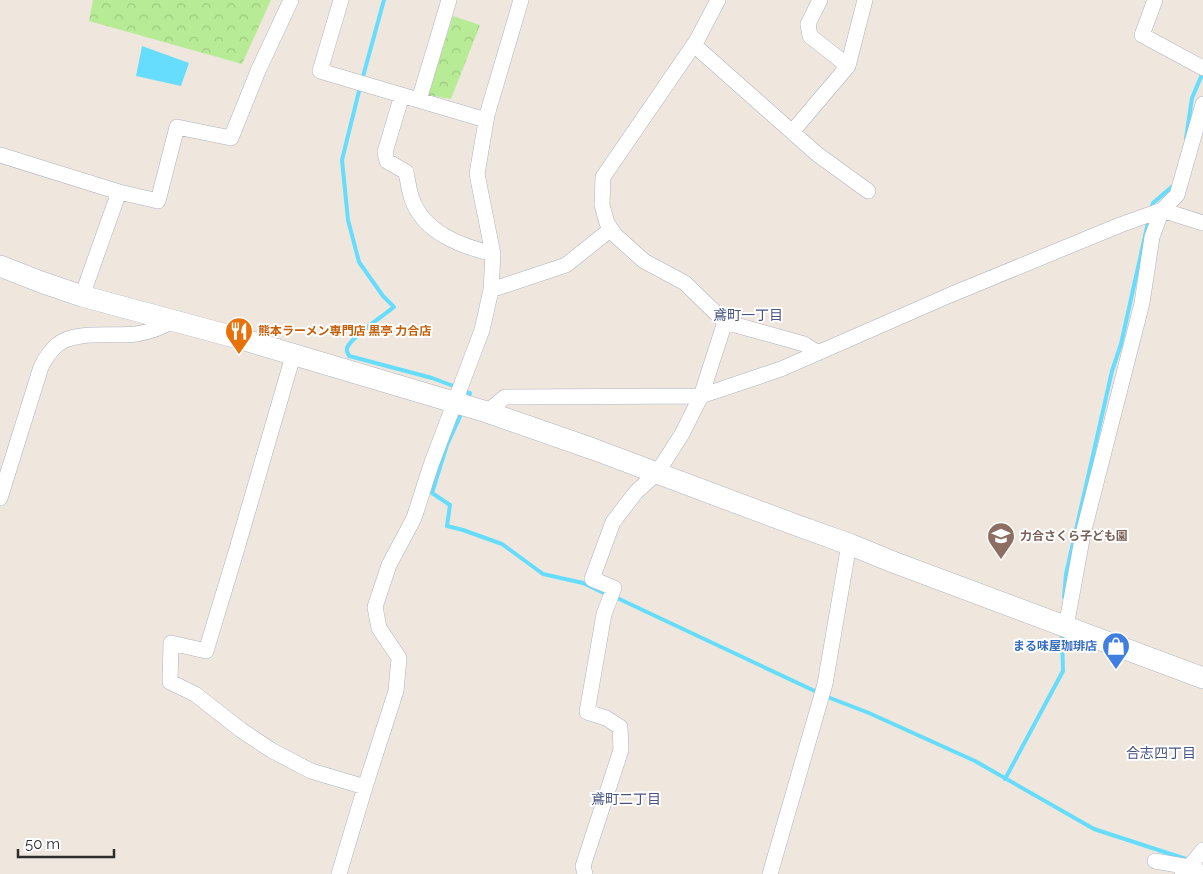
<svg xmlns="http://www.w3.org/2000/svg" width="1203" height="874" viewBox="0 0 1203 874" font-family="Raleway,'Noto Sans JP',sans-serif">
<defs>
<pattern id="forest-crowns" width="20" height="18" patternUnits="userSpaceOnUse" patternTransform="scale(1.25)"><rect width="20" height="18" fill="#b7eb95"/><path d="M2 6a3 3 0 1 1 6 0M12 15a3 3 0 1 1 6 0" fill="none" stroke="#9eca81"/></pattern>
</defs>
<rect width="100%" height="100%" fill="#efe7de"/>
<path fill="url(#forest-crowns)" d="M 93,0 L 271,0 L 242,64 L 89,21 Z
M 453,16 L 480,25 L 451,99 L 428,95 Z"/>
<path fill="#66ddfc" d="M 142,46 L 189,63 L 181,86 L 136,76 Z"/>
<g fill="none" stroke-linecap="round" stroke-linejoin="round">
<path stroke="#66ddfc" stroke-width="4" d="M 362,80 L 384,0
M 360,87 L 342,160 L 348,220 L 359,262 L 383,296 L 394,307 C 384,315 351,337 347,348 C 346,351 348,353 349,356 L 353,357 L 432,378 L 456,387
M 1186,138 L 1192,98 L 1203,72
M 1151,209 L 1153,203 L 1175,184
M 462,390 L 470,393 L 468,399
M 462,412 L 447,445 L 432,493 L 450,505 L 447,526 L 463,530 L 502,544 L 543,574 L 583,583 L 608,595
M 615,597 L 819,693
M 1064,597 L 1066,574 L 1112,371 L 1121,344 L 1149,218
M 825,696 L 869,713 L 975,761 L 1094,829 L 1189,860
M 1005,779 L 1063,671 L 1062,634"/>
<g stroke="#aeb2be" stroke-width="16">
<path id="street" d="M 341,0 L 320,71 L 486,120
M 718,0 L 697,40 L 603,177 L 602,205 L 607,223 L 615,235 L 644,261 L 685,283 L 725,322 L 804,344 L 818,353
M 820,0 L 808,24 L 810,36 L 848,66
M 1155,0 L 1142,35 L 1203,68
M 694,45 L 817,154 L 868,191
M 402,95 L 385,152 L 387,161 L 406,172 C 408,181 409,191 412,199 C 424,233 461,246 493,254
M 419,100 L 449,0
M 792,132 L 848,66 L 865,0
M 0,155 L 119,192 L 158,201 L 177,127 L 231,138 L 258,71 L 291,0
M 1162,210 L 1203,223
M 491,290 L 566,265 L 611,229
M 82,296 L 119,192
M 293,356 L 236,552 L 206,651 L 171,643 L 170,682 L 195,694 L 241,730 L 271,750 L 311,771 L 365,787
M 487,412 L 505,397 L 701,396 L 781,369 L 950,295 L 1120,225 L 1162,210 L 1177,195 L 1203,104
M 0,498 L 41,367 C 45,359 50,351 57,345 C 74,330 114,337 136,334 C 149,332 161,328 172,321
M 1066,627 L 1083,534 L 1142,303 L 1152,237 L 1162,210
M 1155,861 L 1189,867 L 1203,873
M 1182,872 L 1189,867 L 1203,850
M 339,874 L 365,787 L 396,691 L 399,658 L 379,628 L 375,607 L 389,565 L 414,518 L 431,465 L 482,330 L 491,290 L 493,254 L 477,174 L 487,115 L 521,0
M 585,874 L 583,866 L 621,750 L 620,727 L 606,718 L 587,712 L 604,614 L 614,588 L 592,579 L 613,522 L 636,492 L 657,473 L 682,434 L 701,396 L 725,322
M 770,874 L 825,684 L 849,544"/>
</g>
<g stroke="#aeb2be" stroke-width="22">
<path id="secondary" d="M 0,266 L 41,282 L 82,296 L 238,338 L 487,412 L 593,449 L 793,524 L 849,544 L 893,562 L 1203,678"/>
</g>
<use href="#street" stroke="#fff" stroke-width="15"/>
<use href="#secondary" stroke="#fff" stroke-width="21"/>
</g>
<defs>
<g id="restaurant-pin" transform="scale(1.4375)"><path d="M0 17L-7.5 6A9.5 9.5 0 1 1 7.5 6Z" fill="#e8710a" stroke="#fff"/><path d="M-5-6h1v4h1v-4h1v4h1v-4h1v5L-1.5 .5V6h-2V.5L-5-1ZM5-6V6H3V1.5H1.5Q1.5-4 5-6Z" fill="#fff"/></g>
<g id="school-pin" transform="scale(1.4375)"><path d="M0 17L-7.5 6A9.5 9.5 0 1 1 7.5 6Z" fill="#8d6e63" stroke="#fff"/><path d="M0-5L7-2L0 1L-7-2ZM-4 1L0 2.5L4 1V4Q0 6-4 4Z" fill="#fff"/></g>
<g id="shop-pin" transform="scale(1.4375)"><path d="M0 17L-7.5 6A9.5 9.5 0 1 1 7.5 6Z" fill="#3f7fe0" stroke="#fff"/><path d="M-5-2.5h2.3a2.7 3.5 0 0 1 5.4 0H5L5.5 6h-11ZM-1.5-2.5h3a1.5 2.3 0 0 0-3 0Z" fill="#fff"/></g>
</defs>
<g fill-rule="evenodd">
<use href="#restaurant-pin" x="239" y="331"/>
<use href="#school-pin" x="1001" y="536"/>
<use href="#shop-pin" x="1116" y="646"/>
</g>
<g text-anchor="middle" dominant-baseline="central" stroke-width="4" stroke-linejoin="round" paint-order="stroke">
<g font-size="12" font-weight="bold" fill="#c56008" stroke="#fff" text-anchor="start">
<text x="258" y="331">熊本ラーメン専門店 黒亭 力合店</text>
</g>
<g font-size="12" font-weight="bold" fill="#785e54" stroke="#fff" text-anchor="start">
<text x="1020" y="536">力合さくら子ども園</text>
</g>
<g font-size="12" font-weight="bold" fill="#366cbe" stroke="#fff" text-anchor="end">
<text x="1097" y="646">まる味屋珈琲店</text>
</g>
<g font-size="14" fill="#475583" stroke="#fff">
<text x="748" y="315">鳶町一丁目</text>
<text x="1161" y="753">合志四丁目</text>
<text x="626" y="799">鳶町二丁目</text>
</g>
</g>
<path d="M18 849v8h96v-8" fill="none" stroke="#2d2d2d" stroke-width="2.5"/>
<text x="25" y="849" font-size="15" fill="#2d2d2d" stroke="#ffffff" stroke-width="4" paint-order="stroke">50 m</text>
</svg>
